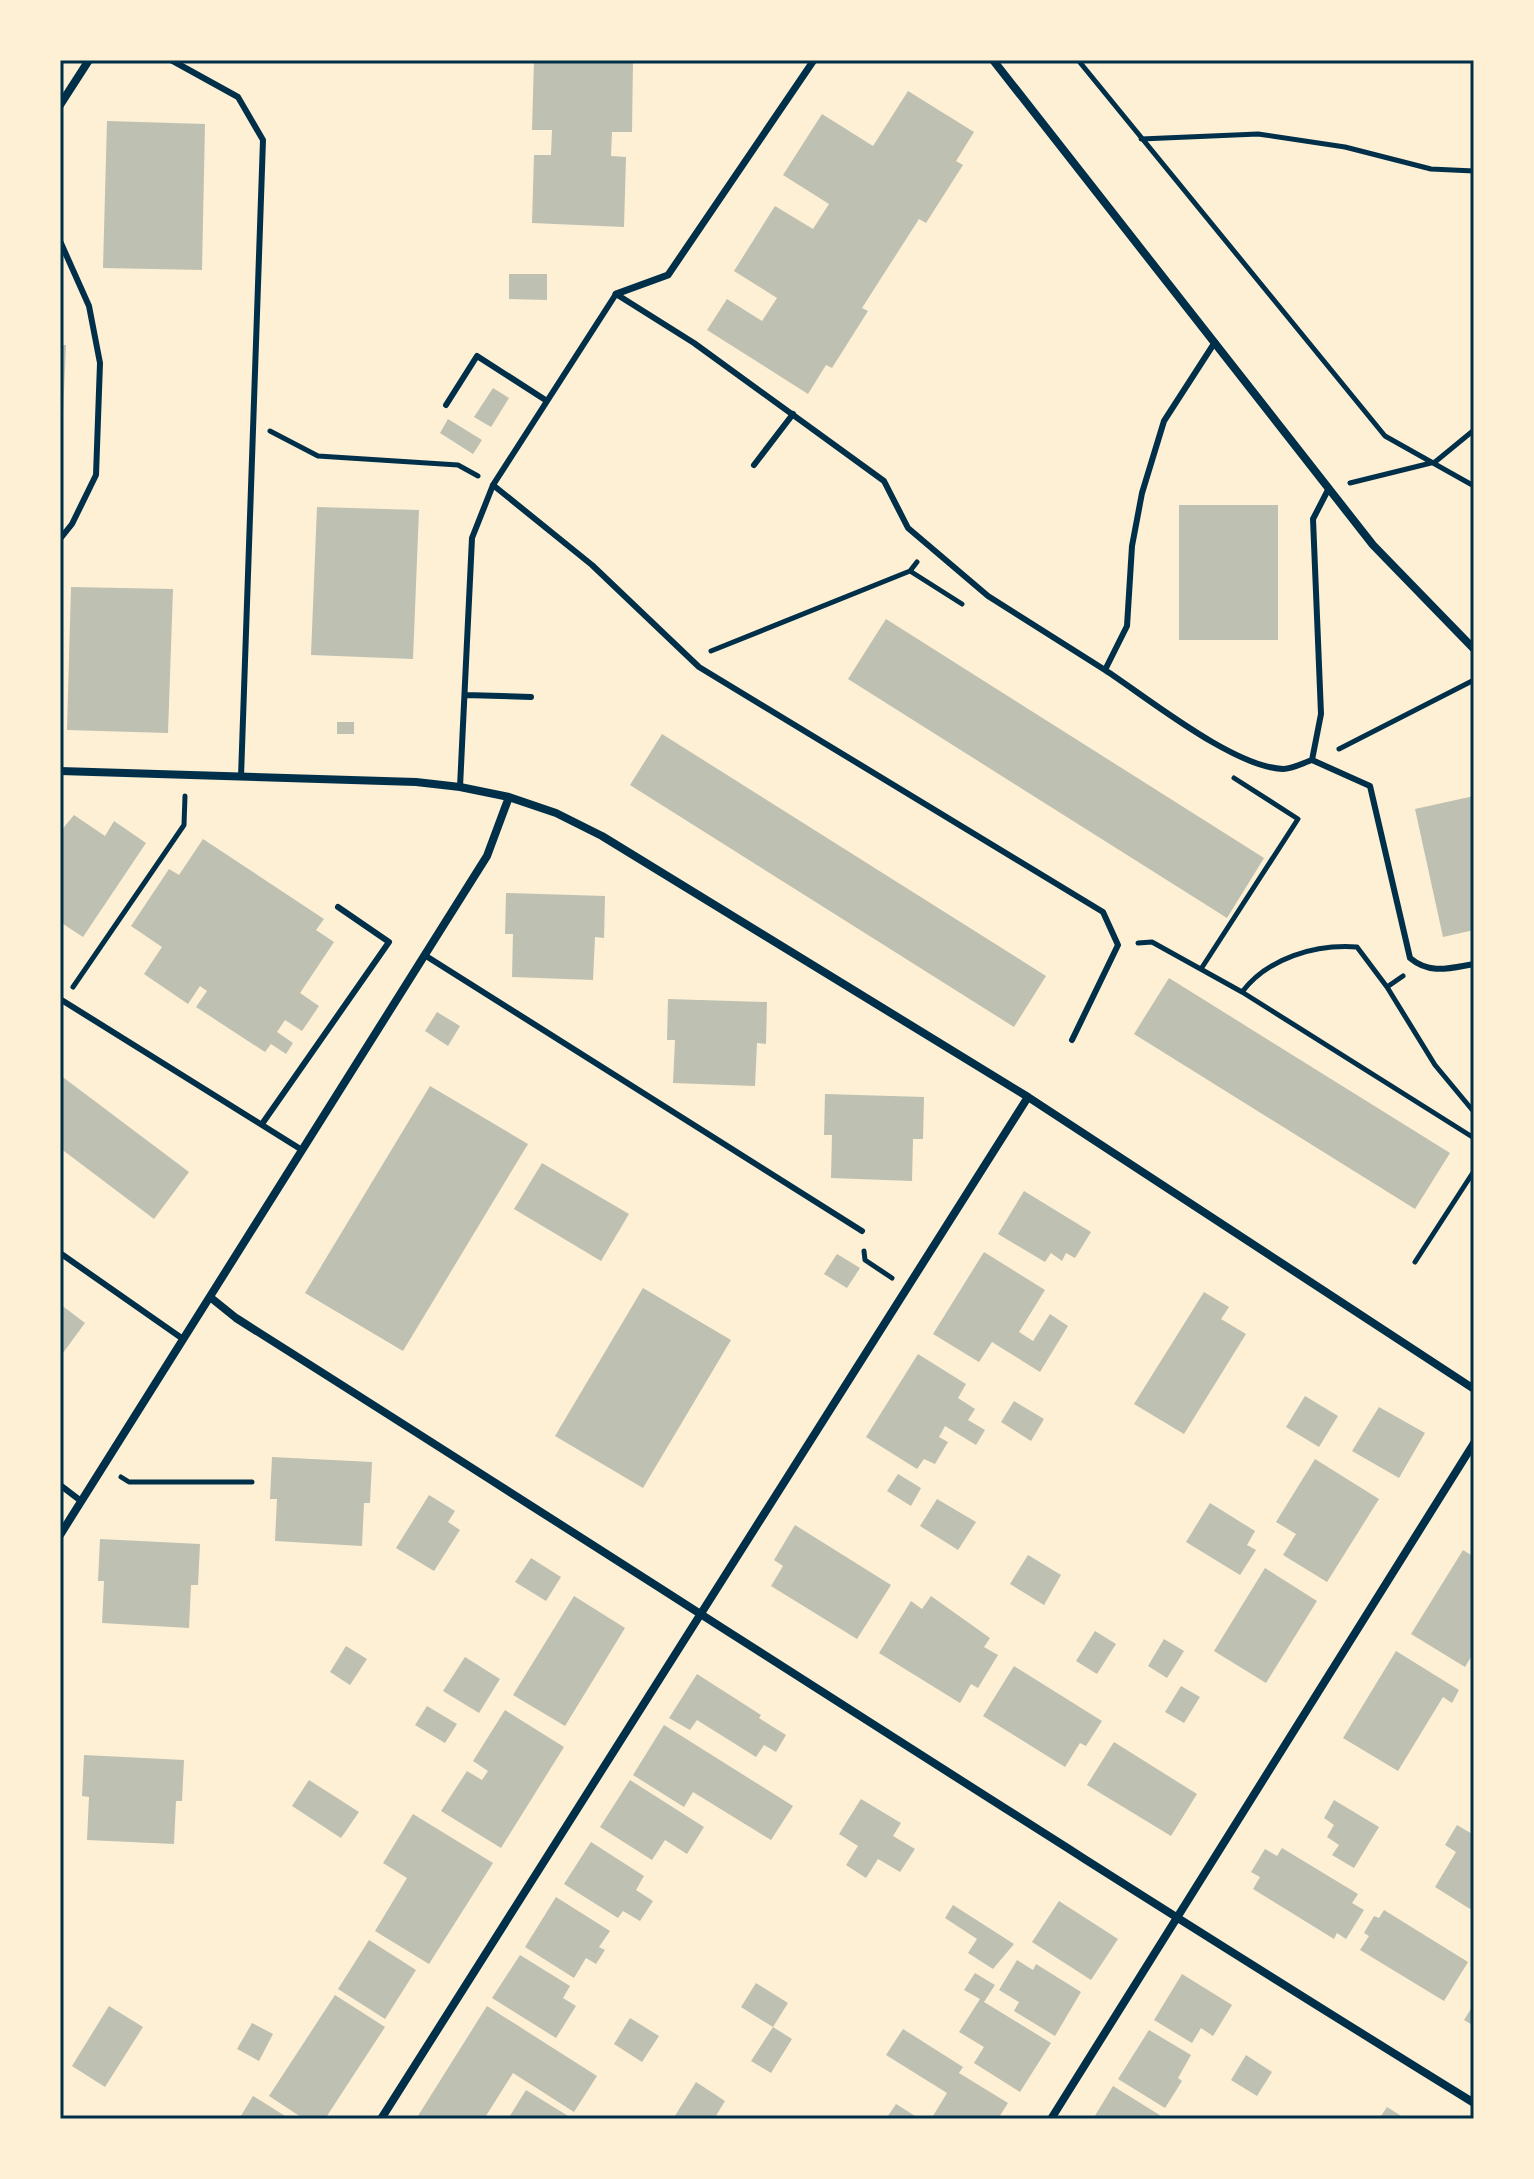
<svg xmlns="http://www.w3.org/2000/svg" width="1534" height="2179" viewBox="0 0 1534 2179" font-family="'Playfair Display',serif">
<rect width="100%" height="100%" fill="#fdf0d5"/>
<path fill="#bec0b2" d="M 534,60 L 633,60 L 632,132 L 612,132 L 611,156 L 626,157 L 624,227 L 532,223 L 534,155 L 551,155 L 552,130 L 532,130 Z
M 908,91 L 974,132 L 956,161 L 963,165 L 926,223 L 919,219 L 862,308 L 868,311 L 832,368 L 826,365 L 808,394 L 707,330 L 727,299 L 762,321 L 777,298 L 734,271 L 775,206 L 813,229 L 829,204 L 783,175 L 822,114 L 873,146 Z
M 107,121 L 205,124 L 202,270 L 103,268 Z
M 509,274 L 547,274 L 547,300 L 509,299 Z
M 60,345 L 66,345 L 62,437 L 60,437 Z
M 493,388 L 509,398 L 491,427 L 474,417 Z
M 448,419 L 482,440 L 473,454 L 440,433 Z
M 1179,505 L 1278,505 L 1278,640 L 1179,640 Z
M 317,507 L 419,510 L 413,659 L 311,655 Z
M 71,587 L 173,589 L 168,733 L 67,730 Z
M 886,619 L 1264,858 L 1227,918 L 848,679 Z
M 337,722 L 354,722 L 354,734 L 337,734 Z
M 662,734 L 1046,976 L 1014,1027 L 630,785 Z
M 1474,796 L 1474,930 L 1443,937 L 1415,809 Z
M 74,815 L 105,836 L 114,821 L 146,843 L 83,937 L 60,922 L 60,832 Z
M 203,839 L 324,919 L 316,930 L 334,942 L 300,993 L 319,1006 L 302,1031 L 285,1020 L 277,1032 L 293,1043 L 286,1054 L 271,1044 L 265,1052 L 196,1007 L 207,991 L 200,986 L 188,1004 L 144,974 L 162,947 L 131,926 L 169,869 L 179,875 Z
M 506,893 L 605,896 L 604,938 L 595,937 L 593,980 L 512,977 L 513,934 L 505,934 Z
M 1169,978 L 1450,1153 L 1415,1209 L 1134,1034 Z
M 668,999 L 767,1002 L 766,1044 L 757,1043 L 755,1086 L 673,1083 L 675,1040 L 667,1040 Z
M 437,1012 L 460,1026 L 448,1046 L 425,1031 Z
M 60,1075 L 189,1172 L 154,1219 L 60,1148 Z
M 430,1086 L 528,1144 L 403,1351 L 305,1293 Z
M 825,1094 L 924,1097 L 923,1139 L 913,1139 L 912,1181 L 831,1178 L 832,1135 L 824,1135 Z
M 542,1163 L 629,1214 L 601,1261 L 514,1209 Z
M 1024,1191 L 1091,1232 L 1075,1258 L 1066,1253 L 1062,1261 L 1051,1253 L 1045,1262 L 998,1234 Z
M 984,1252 L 1045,1290 L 1019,1332 L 1033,1341 L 1050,1314 L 1068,1326 L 1040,1372 L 992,1342 L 979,1362 L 933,1334 Z
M 837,1254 L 860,1268 L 847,1288 L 824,1274 Z
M 643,1288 L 731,1340 L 643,1488 L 555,1436 Z
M 1204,1292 L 1229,1307 L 1221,1319 L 1246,1334 L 1184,1434 L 1134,1404 Z
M 60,1304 L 85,1323 L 60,1357 Z
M 918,1354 L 966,1384 L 958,1398 L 975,1409 L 968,1420 L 985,1430 L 976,1445 L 945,1426 L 939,1437 L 948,1442 L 935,1464 L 924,1459 L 917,1469 L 866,1437 Z
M 1305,1396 L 1338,1416 L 1319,1447 L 1286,1427 Z
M 1014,1401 L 1044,1419 L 1031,1441 L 1001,1422 Z
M 1379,1407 L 1425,1433 L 1399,1478 L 1352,1451 Z
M 272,1457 L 372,1462 L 370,1503 L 364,1503 L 362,1546 L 275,1541 L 277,1499 L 270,1499 Z
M 1315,1459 L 1379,1499 L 1327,1582 L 1283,1555 L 1296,1534 L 1276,1522 Z
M 898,1474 L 921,1488 L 911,1506 L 887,1491 Z
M 429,1495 L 455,1511 L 448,1522 L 460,1530 L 434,1571 L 396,1548 Z
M 937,1499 L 976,1522 L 958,1550 L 920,1526 Z
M 1210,1503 L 1255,1531 L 1247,1545 L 1256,1550 L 1240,1575 L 1186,1542 Z
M 795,1525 L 891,1585 L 857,1639 L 771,1586 L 783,1566 L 774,1560 Z
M 100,1539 L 200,1544 L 198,1585 L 191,1585 L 189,1628 L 102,1623 L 104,1581 L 98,1581 Z
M 1463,1550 L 1474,1557 L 1474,1652 L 1465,1667 L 1411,1634 Z
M 1028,1555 L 1061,1575 L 1044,1605 L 1010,1584 Z
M 531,1558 L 561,1577 L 546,1601 L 515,1582 Z
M 1265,1568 L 1317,1601 L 1266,1683 L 1214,1651 Z
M 574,1596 L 625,1628 L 565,1726 L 513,1695 Z
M 931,1596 L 990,1638 L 984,1647 L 998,1655 L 978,1688 L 971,1684 L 960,1703 L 879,1653 L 911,1601 L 922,1609 Z
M 1095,1631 L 1116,1644 L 1097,1674 L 1076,1661 Z
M 1164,1639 L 1184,1651 L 1167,1678 L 1148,1666 Z
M 346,1646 L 367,1659 L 350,1685 L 330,1672 Z
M 1396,1651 L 1459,1690 L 1452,1703 L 1443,1697 L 1398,1771 L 1343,1738 Z
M 465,1657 L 500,1679 L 479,1713 L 443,1691 Z
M 1014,1666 L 1102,1721 L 1086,1746 L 1080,1743 L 1065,1767 L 983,1716 Z
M 697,1674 L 761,1715 L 759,1718 L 786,1735 L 776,1752 L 764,1745 L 756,1757 L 697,1720 L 690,1730 L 669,1718 Z
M 1181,1686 L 1200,1697 L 1184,1723 L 1165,1712 Z
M 427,1706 L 457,1724 L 445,1743 L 415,1725 Z
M 505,1710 L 564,1747 L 501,1848 L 441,1811 L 467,1771 L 482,1780 L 488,1771 L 473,1761 Z
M 664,1725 L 793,1806 L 771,1840 L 693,1792 L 684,1807 L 633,1775 Z
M 1114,1742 L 1197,1794 L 1171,1836 L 1087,1785 Z
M 84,1755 L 184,1760 L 182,1801 L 176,1801 L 174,1844 L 87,1840 L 89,1797 L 82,1796 Z
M 309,1780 L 359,1812 L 341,1838 L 292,1806 Z
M 630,1780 L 704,1827 L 687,1854 L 665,1840 L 652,1860 L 600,1827 Z
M 861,1799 L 901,1823 L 893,1836 L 915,1849 L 900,1872 L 878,1859 L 866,1878 L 846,1865 L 858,1846 L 839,1834 Z
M 1334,1800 L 1379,1827 L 1354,1868 L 1332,1855 L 1339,1845 L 1327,1837 L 1334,1825 L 1324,1818 Z
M 413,1814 L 493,1863 L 429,1964 L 375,1931 L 407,1878 L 383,1863 Z
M 1457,1825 L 1474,1835 L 1474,1902 L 1470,1909 L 1435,1887 L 1456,1852 L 1445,1845 Z
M 591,1842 L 644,1876 L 636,1890 L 653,1901 L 640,1921 L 623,1911 L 618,1918 L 564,1884 Z
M 1282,1848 L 1358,1894 L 1352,1903 L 1364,1910 L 1346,1939 L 1337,1933 L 1334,1939 L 1253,1889 L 1260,1877 L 1251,1872 L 1265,1849 L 1277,1856 Z
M 556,1897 L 610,1931 L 599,1947 L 605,1950 L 596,1964 L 586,1958 L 574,1978 L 525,1947 Z
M 1059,1901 L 1118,1939 L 1091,1980 L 1032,1942 Z
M 953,1905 L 1014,1944 L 993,1969 L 968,1953 L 977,1939 L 945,1918 Z
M 1384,1910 L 1468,1962 L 1444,2001 L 1360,1950 L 1369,1936 L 1364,1933 L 1374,1916 L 1379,1918 Z
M 369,1940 L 416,1970 L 385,2019 L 338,1989 Z
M 520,1955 L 570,1986 L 563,1998 L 576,2006 L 556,2038 L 492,1998 Z
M 1017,1960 L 1033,1970 L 1036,1964 L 1081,1992 L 1055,2036 L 1014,2011 L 1019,2002 L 999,1990 Z
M 975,1973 L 995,1985 L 984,2002 L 1051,2043 L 1020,2092 L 974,2063 L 984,2047 L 959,2032 L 980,1999 L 964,1990 Z
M 1182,1974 L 1232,2005 L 1213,2036 L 1201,2028 L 1192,2043 L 1154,2020 Z
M 756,1983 L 788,2003 L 773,2027 L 741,2007 Z
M 335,1995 L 385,2027 L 325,2119 L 304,2119 L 269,2096 Z
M 1474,2004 L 1474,2026 L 1464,2020 Z
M 109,2006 L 143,2027 L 105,2087 L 72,2066 Z
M 487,2006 L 597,2076 L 574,2112 L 513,2073 L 484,2119 L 416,2119 Z
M 630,2018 L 659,2036 L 642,2062 L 614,2044 Z
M 252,2023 L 273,2034 L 259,2061 L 237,2049 Z
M 773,2027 L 792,2039 L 771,2073 L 751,2061 Z
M 903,2029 L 963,2067 L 959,2073 L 1008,2103 L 998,2119 L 938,2119 L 933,2116 L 947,2093 L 886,2055 Z
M 1149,2030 L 1191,2055 L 1178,2078 L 1182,2081 L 1165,2108 L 1118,2079 Z
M 1246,2055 L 1272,2072 L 1257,2096 L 1231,2080 Z
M 696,2082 L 725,2101 L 714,2119 L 673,2119 Z
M 1113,2086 L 1166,2119 L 1093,2119 Z
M 526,2090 L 573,2119 L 508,2119 Z
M 253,2096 L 290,2119 L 239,2119 Z
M 896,2104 L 920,2119 L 886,2119 Z
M 1387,2107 L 1406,2119 L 1379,2119 Z"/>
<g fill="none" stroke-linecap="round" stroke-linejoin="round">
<path stroke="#003049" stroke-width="5" d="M 1078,60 L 1385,436 L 1474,486
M 1141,139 L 1258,134 L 1345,147 L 1431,169 L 1474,171
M 270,431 L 318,456 L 458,465 L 478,476
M 1350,483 L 1435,462 L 1474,430
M 910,571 L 962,604
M 711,651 L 910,571 L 917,562
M 1339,749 L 1474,680
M 1138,943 L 1152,942 L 1242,992 L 1474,1138
M 1201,969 L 1298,819 L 1234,778
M 1403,976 L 1387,987 L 1435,1065 L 1474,1112
M 73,987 L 184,825 L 185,796
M 1242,992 C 1268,958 1315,944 1357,947 L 1387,987
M 1474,1052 L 1474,1054
M 864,1251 L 865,1260 L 892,1278
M 1415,1262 L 1474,1171
M 121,1477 L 129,1482 L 252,1482"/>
<path stroke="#003049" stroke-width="6" d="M 171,60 L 238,97 L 263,140 L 241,777
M 60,241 L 89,306 L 100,363 L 96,475 L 72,524 L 60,539
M 1215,342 L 1164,421 L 1142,493 L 1132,546 L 1127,626 L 1105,670 C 1148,698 1233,767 1283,769 C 1292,769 1303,763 1312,760
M 446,405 L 477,356 L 547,401
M 754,465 L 793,414
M 493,485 L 592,565 L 699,667 L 1103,912 L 1118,945 L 1072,1040
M 1329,488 L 1313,519 L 1321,714 L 1312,760 L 1370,786 L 1410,958 C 1430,975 1450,968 1474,964
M 465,695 L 531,697
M 460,787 L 472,538 L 493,485 L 616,294 L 694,343 L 884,481 L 908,528 L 988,596 L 1105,670
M 426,956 L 862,1231
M 60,999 L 302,1150
M 262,1124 L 389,942 L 338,907
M 60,1253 L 183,1339
M 60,1485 L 81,1501"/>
<path stroke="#003049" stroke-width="7" d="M 616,294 L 668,275 L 814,60"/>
<path stroke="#003049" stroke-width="8" d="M 993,60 L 1373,545 L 1474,649
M 60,105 L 89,60
M 60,771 L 416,782 L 460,787 L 509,797 L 556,813 L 602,836 L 1028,1097 L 1474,1389
M 210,1297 L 236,1318 C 649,1579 1058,1846 1474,2103
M 60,1535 L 487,856 L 509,797
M 381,2119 L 1028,1097
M 1051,2119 L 1474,1443"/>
</g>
<rect width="1534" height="2179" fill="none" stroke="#fdf0d5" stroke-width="124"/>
<rect x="62" y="62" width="1410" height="2055" fill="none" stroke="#003049" stroke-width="3"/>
</svg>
